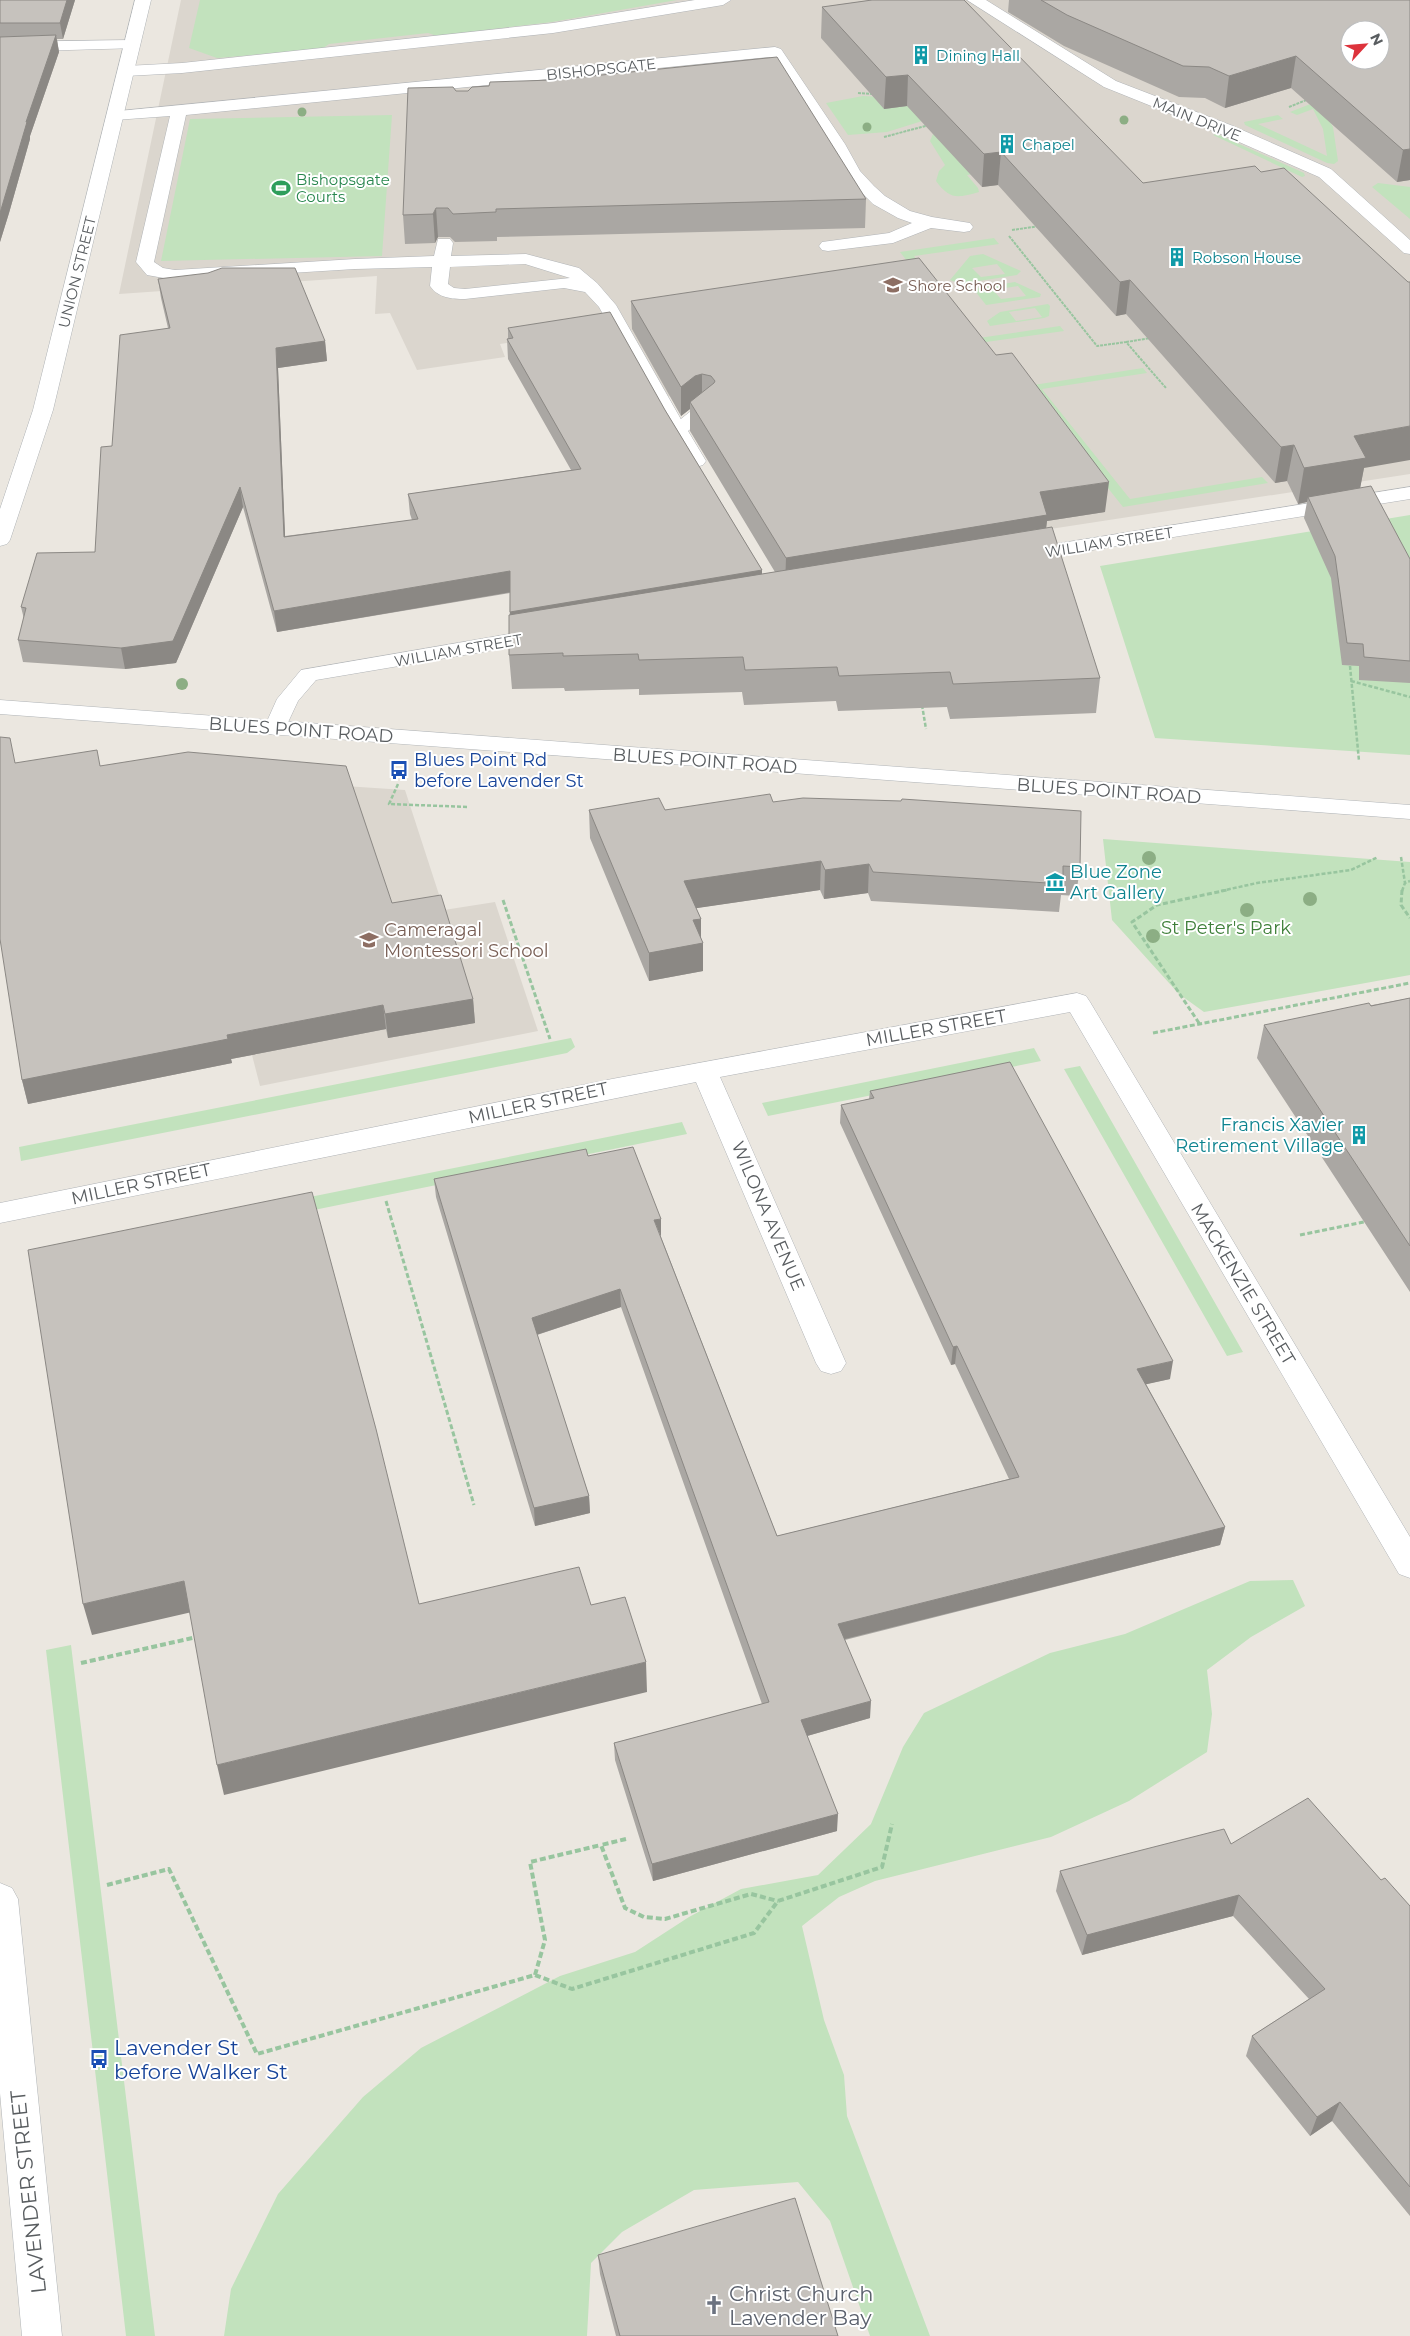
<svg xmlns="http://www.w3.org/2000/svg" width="1410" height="2336" viewBox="0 0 1410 2336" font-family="Montserrat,sans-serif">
<rect width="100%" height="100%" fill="#ebe7e0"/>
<path fill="#dbd6ce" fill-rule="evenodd" d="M 181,0 L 1410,0 L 1410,474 L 814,565 L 731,404 L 675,395 L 657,399 L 588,331 L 500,344 L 505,357 L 417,370 L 390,313 L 375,314 L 377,276 L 119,294 ZM 1350,30 L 1380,30 L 1380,60 L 1350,60 Z
M 224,778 L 405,790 L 444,910 L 495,902 L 538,1031 L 260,1086 L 230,970 Z"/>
<path fill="#c2e2bd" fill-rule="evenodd" d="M 200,0 L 677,0 L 552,22 L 437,36 L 428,33 L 329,44 L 322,49 L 217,58 L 189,48 Z
M 863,96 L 899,98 L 932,118 L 887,132 L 848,135 L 826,103 Z
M 1313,103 L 1320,104 L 1333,127 L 1338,161 L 1334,164 L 1327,163 L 1245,125 L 1244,122 L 1278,115 L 1283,119 L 1258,124 L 1327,156 L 1323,129 L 1313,109 L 1297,115 L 1290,112 Z
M 392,115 L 382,256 L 161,261 L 190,119 Z
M 933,134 L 985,172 L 967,175 L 978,188 L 979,192 C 957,198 950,200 936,181 L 939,171 L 945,165 L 930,141 Z
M 1217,134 L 1304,173 L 1305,176 L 1302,177 L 1213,135 Z
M 1378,183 L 1410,187 L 1410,219 L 1372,187 Z
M 994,238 L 999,244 L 914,256 L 979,338 L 1060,326 L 1064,331 L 972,344 L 900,252 Z
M 983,254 L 1021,271 L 1017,275 L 960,284 L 950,280 L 970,256 ZM 997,264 L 1005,274 L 981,277 L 972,268 Z
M 1015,282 L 1041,294 L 1040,297 L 986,305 L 975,291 L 978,288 ZM 1018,286 L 1026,296 L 1001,299 L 993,290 Z
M 1048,304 L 1050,306 L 1049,316 L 1044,318 L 990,326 L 987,321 L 1000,312 ZM 1035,308 L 1042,317 L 1016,321 L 1009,312 Z
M 1143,368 L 1147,373 L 1042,389 L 1130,499 L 1262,477 L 1268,483 L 1123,507 L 1027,386 Z
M 1410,515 L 1410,755 L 1155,738 L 1100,566 Z
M 1103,839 L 1410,862 L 1410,975 L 1204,1012 L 1179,994 L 1112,920 Z
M 571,1038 L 575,1047 L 567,1053 L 21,1161 L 19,1147 Z
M 1034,1048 L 1041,1061 L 768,1116 L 762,1103 Z
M 1080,1066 L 1243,1352 L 1227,1356 L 1064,1069 Z
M 682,1122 L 687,1134 L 34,1267 L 32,1253 Z
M 1293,1580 L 1305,1606 L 1251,1637 L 1207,1670 L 1212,1714 L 1207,1752 L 1129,1801 L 1051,1837 L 875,1881 L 839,1897 L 802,1926 L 824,2020 L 844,2075 L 847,2116 L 930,2336 L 870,2336 L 830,2221 L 798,2182 L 694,2190 L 622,2232 L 591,2263 L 587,2336 L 224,2336 L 231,2289 L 278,2194 L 363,2097 L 421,2048 L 560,1976 L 635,1952 L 689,1917 L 741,1889 L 818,1875 L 871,1824 L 903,1747 L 924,1713 L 1050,1653 L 1125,1634 L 1250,1581 Z
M 71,1645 L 155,2336 L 126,2336 L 46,1650 Z"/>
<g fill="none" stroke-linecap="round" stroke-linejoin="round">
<g stroke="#b1b4b7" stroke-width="1">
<path id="lane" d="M 695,0 L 731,0 L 723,5 L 553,33 L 182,73 L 126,76 L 120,74 L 118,71 L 120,68 L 126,66 L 182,63 L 553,23 Z
M 967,0 L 986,0 L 1116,81 L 1233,126 L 1331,169 L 1410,240 L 1410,254 L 1404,253 L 1319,177 L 1221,134 L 1104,87 Z
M 775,47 L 781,49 L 845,144 L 860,171 L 874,186 L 885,196 L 910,211 L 932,217 L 970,223 L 973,227 L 970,231 L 964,232 L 931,228 L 893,243 L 828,251 L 822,250 L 819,246 L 822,242 L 889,233 L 912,223 L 898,218 L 873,204 L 850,181 L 829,145 L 770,57 L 186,115 L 154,262 L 163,268 L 175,270 L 355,259 L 434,256 L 438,239 L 450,239 L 453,243 L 451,256 L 526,254 L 579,268 L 597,283 L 616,305 L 687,430 L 684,434 L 677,436 L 670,434 L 599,307 L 585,292 L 564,288 L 465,299 C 452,299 438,298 430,286 L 432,267 L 355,269 L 175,280 L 147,275 L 136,262 L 170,116 L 115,120 L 109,118 L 107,115 L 109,112 ZM 525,264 L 570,278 L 465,289 L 454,288 L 448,284 L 450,267 Z"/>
</g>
<g stroke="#b1b4b7" stroke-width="1">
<path id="street" d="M 132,40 L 138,42 L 140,45 L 138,48 L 0,52 L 0,42 Z
M 703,405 L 710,407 L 713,411 L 688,431 L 706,461 L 703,465 L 696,467 L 689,465 L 667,430 L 696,407 Z
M 1410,487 L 1410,499 L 1024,561 L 1017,559 L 1013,555 L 1017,551 L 1024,549 Z
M 545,628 L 553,630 L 556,635 L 553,640 L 316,680 L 298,701 L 283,733 L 275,735 L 267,733 L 264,728 L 277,699 L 301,670 Z
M 1077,993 L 1086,996 L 1090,1002 L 1410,1537 L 1410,1578 L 1399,1574 L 1070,1012 L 720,1077 L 846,1363 L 841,1371 L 831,1374 L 821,1371 L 816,1363 L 696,1082 L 0,1223 L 0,1203 L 612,1079 Z"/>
</g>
<g stroke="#b0b4b7" stroke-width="1">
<path id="secondary" d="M 135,0 L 151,0 L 53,410 L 10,540 L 7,544 L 0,546 L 0,509 L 33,410 Z
M 0,700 L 1410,805 L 1410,819 L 0,714 Z
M 0,1883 L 12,1888 L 18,1899 L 62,2336 L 22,2336 L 0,2093 Z"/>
</g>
<path stroke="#98c59f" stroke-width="2" stroke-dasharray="3 1" stroke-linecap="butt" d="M 858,93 L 874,94
M 1289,107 L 1309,99
M 884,137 L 929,125
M 1012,230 L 1040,226
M 1009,236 L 1097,346 L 1126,342 L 1166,388
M 1126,342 L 1151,338"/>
<path stroke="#98c59f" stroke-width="2.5" stroke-dasharray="4 2" stroke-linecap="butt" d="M 1350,666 L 1359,761
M 1351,681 L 1410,697
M 922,705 L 926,729
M 398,784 L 389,804 L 469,807
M 1401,857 L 1405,883
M 1221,891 L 1257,883 L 1351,870 L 1378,857
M 1402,891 L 1405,883 L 1410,881"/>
<path stroke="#98c59f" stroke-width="3" stroke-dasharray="5 2.5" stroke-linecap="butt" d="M 1402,890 L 1401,905 L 1410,918
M 503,900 L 550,1039
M 1199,1023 L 1132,922 L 1157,905 L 1227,890
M 1153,1033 L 1410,983
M 386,1201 L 474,1505
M 1300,1235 L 1364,1222"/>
<path stroke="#98c59f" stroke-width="4" stroke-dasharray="6 3" stroke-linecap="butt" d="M 81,1663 L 197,1637
M 626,1839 L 601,1845 L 625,1908 L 644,1917 L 665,1919 L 751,1894 L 778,1901
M 107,1885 L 169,1869 L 257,2054 L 535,1975 L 572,1989 L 754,1933 L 778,1901 L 882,1867 L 892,1824
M 535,1975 L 545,1940 L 530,1862 L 601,1845"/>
<use href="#lane" fill="#fff" fill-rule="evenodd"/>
<use href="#street" fill="#fff" fill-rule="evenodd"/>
<use href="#secondary" fill="#fff" fill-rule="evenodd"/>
</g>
<g fill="#8cae84">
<circle cx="302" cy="112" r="4.5"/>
<circle cx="1124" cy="120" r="4.5"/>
<circle cx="867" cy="127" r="4.5"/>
<circle cx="182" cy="684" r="6"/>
<circle cx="1149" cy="858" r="7"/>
<circle cx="1310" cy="899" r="7"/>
<circle cx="1247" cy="910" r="7"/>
<circle cx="1153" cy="936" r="7"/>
</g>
<path fill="#aaa7a3" d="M 0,0 L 75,0 L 63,39 L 57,39 L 59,52 L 30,136 L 30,139 L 9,213 L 0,242 Z
M 872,0 L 1364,468 L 1360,488 L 1410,559 L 1410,683 L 1359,680 L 1359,666 L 1342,665 L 1331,578 L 1304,518 L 1307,502 L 1298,504 L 1287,481 L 1275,483 L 1126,314 L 1116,316 L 998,185 L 982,187 L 907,106 L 884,109 L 821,38 L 822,7 Z
M 1009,0 L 1410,0 L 1410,180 L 1397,182 L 1291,88 L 1225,108 L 1205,98 L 1179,97 L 1064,46 L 1008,12 Z
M 456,91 L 866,199 L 865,228 L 497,237 L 497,241 L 455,242 L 450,237 L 438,237 L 435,243 L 405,244 L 403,215 Z
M 158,279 L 325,341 L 327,361 L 278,368 L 285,536 L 412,520 L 410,514 L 408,494 L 571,470 L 508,359 L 507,339 L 508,339 L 508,328 L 665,410 L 762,570 L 762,574 L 775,572 L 690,431 L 690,409 L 681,416 L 632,329 L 631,301 L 1105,512 L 1047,521 L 1046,528 L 1100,678 L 1096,713 L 950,719 L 947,707 L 838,711 L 836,701 L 744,705 L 742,692 L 639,695 L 639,689 L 565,691 L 564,688 L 512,689 L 509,655 L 510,593 L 277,632 L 243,507 L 176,663 L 125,669 L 23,662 L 18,640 L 24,619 L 21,607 L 95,552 L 112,446 L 168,328 L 161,298 Z
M 16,763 L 100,766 L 392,903 L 473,999 L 475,1023 L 388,1038 L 386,1029 L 231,1059 L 232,1063 L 28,1104 L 22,1080 Z
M 773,802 L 1080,867 L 1076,896 L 1061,895 L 1059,912 L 871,901 L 868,893 L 824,899 L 820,890 L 696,908 L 701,919 L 701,938 L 703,971 L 649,981 L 590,838 L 589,810 L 665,810 Z
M 1410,998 L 1410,1292 L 1257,1058 L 1264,1025 Z
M 870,1091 L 1170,1379 L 1146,1384 L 1225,1527 L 1220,1545 L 845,1640 L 870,1718 L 807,1736 L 837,1831 L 653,1881 L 615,1760 L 614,1743 L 762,1704 L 621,1307 L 537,1335 L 589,1496 L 590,1513 L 535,1526 L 436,1197 L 434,1179 L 588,1156 L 661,1237 L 777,1536 L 1009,1479 L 955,1364 L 951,1365 L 840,1123 L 841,1105 L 869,1099 Z
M 1231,1844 L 1381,1880 L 1410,1906 L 1410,2216 L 1332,2121 L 1310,2136 L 1246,2056 L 1252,2036 L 1309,1999 L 1233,1916 L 1082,1955 L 1056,1891 L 1060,1871 Z
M 598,2255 L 838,2336 L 616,2336 L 600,2274 Z"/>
<path fill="#8b8884" d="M 67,0 L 75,0 L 63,39 L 60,23 Z
M 56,35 L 59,52 L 30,136 L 30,139 L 9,213 L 0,242 L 0,213 L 26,122 Z
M 1296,56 L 1291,88 L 1225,108 L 1229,76 Z
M 908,75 L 907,106 L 884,109 L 886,77 Z
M 1410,149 L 1410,180 L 1397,182 L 1403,150 Z
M 1001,152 L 998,185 L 982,187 L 984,154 Z
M 436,208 L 438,237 L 435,243 L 433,214 Z
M 1130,280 L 1126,314 L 1116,316 L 1120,282 Z
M 325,341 L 327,361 L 278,368 L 286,558 L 284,537 L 276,348 Z
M 702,374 L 702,403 L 690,402 L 690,409 L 681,416 L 681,387 L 695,376 Z
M 1410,426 L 1410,460 L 1364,468 L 1359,494 L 1308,497 L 1307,502 L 1298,504 L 1304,468 L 1354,436 Z
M 1294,445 L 1287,481 L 1275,483 L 1281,447 Z
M 1109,482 L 1105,512 L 1047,521 L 1044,545 L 785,588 L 786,558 L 1040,492 Z
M 240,487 L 243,507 L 176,663 L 125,669 L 121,648 Z
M 762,570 L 762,592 L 511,633 L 510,612 Z
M 510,571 L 511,592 L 277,632 L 274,611 Z
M 821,861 L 820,890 L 684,910 L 684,881 Z
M 869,864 L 868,893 L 824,899 L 825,870 Z
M 701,919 L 701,943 L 703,943 L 703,971 L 649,981 L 649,953 L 693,920 Z
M 473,999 L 475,1023 L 388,1038 L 385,1014 Z
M 383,1005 L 386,1029 L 231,1059 L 232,1063 L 28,1104 L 22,1080 L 227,1035 Z
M 661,1219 L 661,1237 L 654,1220 Z
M 620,1289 L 621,1307 L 533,1336 L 532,1318 Z
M 957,1346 L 955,1364 L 951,1365 L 953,1347 Z
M 1173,1361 L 1170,1379 L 1134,1387 L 1137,1369 Z
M 589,1496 L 590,1513 L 535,1526 L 534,1508 Z
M 1225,1527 L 1220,1545 L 837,1641 L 838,1624 Z
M 184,1581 L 192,1612 L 92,1635 L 83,1604 Z
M 646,1662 L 647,1692 L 224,1795 L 217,1765 Z
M 871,1701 L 870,1718 L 800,1738 L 801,1720 Z
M 838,1814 L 837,1831 L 653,1881 L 652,1864 Z
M 1239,1895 L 1233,1916 L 1082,1955 L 1087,1935 Z
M 1340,2102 L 1332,2121 L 1310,2136 L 1317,2117 Z"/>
<path fill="#c6c2bd" stroke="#8b8884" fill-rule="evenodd" d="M 0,0 L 67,0 L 60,23 L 0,23 Z
M 872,0 L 964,0 L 1143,183 L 1255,166 L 1261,172 L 1284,168 L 1408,282 L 1410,282 L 1410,426 L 1354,436 L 1366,458 L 1304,468 L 1294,445 L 1281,447 L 1130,280 L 1120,282 L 1001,152 L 984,154 L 908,75 L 886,77 L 822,7 Z
M 1041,0 L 1410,0 L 1410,149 L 1403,150 L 1296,56 L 1229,76 L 1209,67 L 1183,66 L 1067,15 ZM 1350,30 L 1380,30 L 1380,60 L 1350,60 Z
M 56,35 L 26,122 L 27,122 L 0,213 L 0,37 Z
M 777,57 L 866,199 L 496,209 L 496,212 L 453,214 L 448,208 L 436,208 L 433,214 L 403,215 L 408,88 L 453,87 L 456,91 L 468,91 L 472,87 L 489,86 L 490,82 L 553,80 Z
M 919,258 L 996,355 L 1012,353 L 1109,482 L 1040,492 L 1047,515 L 786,558 L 690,402 L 714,383 L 715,381 L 711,376 L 702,374 L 695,376 L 681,387 L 631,301 Z
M 222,268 L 295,268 L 325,341 L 276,348 L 284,537 L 418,519 L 408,494 L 581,469 L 507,339 L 513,338 L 508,328 L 610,312 L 665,410 L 762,570 L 510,612 L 510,571 L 274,611 L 240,487 L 173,641 L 121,648 L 18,640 L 26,608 L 21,607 L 37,553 L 95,552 L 101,447 L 112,446 L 120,335 L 170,328 L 158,279 L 208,273 Z
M 1371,486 L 1410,559 L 1410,661 L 1364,657 L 1363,644 L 1347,643 L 1335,556 L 1308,497 Z
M 1052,527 L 1100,678 L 953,684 L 950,672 L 839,676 L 837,667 L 745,670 L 743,657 L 639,660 L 638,654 L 563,656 L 563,653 L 509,655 L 509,615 Z
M 0,737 L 10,738 L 15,763 L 97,750 L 100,766 L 188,752 L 346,766 L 392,903 L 441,895 L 473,999 L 385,1014 L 383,1005 L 227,1035 L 228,1039 L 22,1080 L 0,939 Z
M 770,794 L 773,802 L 803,798 L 901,801 L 902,799 L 1081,811 L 1080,867 L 1063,866 L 1063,884 L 873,872 L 869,864 L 825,870 L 821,861 L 684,881 L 701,919 L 693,920 L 703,943 L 649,953 L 589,810 L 659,798 L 665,810 Z
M 1410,998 L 1410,1246 L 1264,1025 L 1369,1003 L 1371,1006 Z
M 1010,1062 L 1173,1361 L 1137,1369 L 1225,1527 L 838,1624 L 871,1701 L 801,1720 L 838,1814 L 652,1864 L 614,1743 L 769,1702 L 620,1289 L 532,1318 L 589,1496 L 534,1508 L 434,1179 L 586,1149 L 588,1156 L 633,1147 L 661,1219 L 654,1220 L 777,1536 L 1019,1477 L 957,1346 L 953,1347 L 841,1105 L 874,1098 L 870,1091 Z
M 312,1192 L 376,1429 L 419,1604 L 579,1567 L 591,1605 L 625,1597 L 646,1662 L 217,1765 L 184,1581 L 83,1604 L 28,1250 Z
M 1308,1798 L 1381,1880 L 1385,1878 L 1410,1906 L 1410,2187 L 1340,2102 L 1317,2117 L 1252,2036 L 1325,1989 L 1239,1895 L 1087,1935 L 1060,1871 L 1224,1829 L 1231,1844 Z
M 795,2198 L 838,2336 L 620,2336 L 598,2255 Z"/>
<defs>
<g id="building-bare" transform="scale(1.5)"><path d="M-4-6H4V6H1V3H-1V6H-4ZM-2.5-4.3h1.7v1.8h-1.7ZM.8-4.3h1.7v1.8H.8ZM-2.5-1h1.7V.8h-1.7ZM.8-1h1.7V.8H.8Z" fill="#0f9aa8" stroke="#fff" stroke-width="2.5" paint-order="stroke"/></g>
<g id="stadium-bare" transform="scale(1.5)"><path d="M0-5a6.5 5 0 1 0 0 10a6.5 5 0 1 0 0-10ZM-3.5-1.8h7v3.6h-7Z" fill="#2e9e5b" stroke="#fff" stroke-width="2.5" paint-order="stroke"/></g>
<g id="school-bare" transform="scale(1.5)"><path d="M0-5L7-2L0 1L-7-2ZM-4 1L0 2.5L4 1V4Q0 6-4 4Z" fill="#8d6e63" stroke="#fff" stroke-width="2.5" paint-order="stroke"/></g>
<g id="bus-bare" transform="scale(1.5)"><path d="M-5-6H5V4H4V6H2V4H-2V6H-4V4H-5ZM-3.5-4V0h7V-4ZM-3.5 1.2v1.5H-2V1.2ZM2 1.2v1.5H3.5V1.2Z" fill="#1a4fb4" stroke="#fff" stroke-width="2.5" paint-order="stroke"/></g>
<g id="museum-bare" transform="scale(1.5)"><path d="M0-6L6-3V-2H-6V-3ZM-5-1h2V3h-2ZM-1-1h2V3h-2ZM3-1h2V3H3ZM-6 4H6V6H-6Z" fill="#0f9aa8" stroke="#fff" stroke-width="2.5" paint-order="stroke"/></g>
<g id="church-bare" transform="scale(1.5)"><path d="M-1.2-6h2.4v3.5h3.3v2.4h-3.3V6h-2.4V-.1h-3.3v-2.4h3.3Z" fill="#6b7280" stroke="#fff" stroke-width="2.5" paint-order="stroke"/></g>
</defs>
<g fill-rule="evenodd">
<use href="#building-bare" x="921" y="55"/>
<use href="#building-bare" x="1007" y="144"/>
<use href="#stadium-bare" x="281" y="188"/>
<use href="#building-bare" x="1177" y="257"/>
<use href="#school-bare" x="893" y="285"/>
<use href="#bus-bare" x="399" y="770"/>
<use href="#museum-bare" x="1055" y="882"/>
<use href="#school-bare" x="369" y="940"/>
<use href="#building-bare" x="1359" y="1135"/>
<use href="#bus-bare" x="99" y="2059"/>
<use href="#church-bare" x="714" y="2305"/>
</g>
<g text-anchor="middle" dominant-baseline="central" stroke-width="4" stroke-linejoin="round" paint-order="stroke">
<g font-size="15" fill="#0d838f" stroke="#fff" text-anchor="start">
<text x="936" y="55">Dining Hall</text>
<text x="1022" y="144">Chapel</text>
<text x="1192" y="257">Robson House</text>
</g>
<g font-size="15" fill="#595d60" stroke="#fff">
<text transform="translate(601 69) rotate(-6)">BISHOPSGATE</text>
<text transform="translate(1197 119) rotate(22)">MAIN DRIVE</text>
<text transform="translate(77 272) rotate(-76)">UNION STREET</text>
<text transform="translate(1109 542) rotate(-9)">WILLIAM STREET</text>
<text transform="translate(458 650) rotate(-10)">WILLIAM STREET</text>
</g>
<g font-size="15" fill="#27864d" stroke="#fff" text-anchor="start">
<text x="296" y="179">Bishopsgate<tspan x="296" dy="17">Courts</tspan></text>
</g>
<g font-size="15" fill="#785e54" stroke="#fff" text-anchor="start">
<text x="908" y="285">Shore School</text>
</g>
<g font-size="18" fill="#595d60" stroke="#fff">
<text transform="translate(301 730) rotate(4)">BLUES POINT ROAD</text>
<text transform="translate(705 761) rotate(4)">BLUES POINT ROAD</text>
<text transform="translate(1109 791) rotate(4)">BLUES POINT ROAD</text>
<text transform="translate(936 1028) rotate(-10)">MILLER STREET</text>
<text transform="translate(538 1103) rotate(-12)">MILLER STREET</text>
<text transform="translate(141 1184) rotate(-12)">MILLER STREET</text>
<text transform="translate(768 1216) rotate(67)">WILONA AVENUE</text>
<text transform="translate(1243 1284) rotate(59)">MACKENZIE STREET</text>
</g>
<g font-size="18" fill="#164399" stroke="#fff" text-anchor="start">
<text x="414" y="760">Blues Point Rd<tspan x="414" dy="21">before Lavender St</tspan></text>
</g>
<g font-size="18" fill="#0d838f" stroke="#fff" text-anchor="start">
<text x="1070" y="872">Blue Zone<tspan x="1070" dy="21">Art Gallery</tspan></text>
<text x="1344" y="1125" text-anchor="end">Francis Xavier<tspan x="1344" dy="21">Retirement Village</tspan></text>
</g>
<g font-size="18" fill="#3e7f39" stroke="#fff">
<text x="1226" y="928">St Peter's Park</text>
</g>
<g font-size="18" fill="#785e54" stroke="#fff" text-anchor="start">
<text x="384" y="930">Cameragal<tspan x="384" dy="21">Montessori School</tspan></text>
</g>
<g font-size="21" fill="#164399" stroke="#fff" text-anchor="start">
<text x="114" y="2047">Lavender St<tspan x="114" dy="24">before Walker St</tspan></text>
</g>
<g font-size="21" fill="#595d60" stroke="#fff">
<text transform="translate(28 2192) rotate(-96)">LAVENDER STREET</text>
</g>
<g font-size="21" fill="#5b616d" stroke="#fff" text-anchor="start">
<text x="729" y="2293">Christ Church<tspan x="729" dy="24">Lavender Bay</tspan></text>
</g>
</g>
<g transform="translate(1365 45) rotate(64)"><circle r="24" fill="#ffffff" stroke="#bdbebf"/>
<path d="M0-4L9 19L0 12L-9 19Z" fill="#dd333c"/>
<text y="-8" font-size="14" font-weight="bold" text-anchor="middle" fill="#595d60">N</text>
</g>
</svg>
